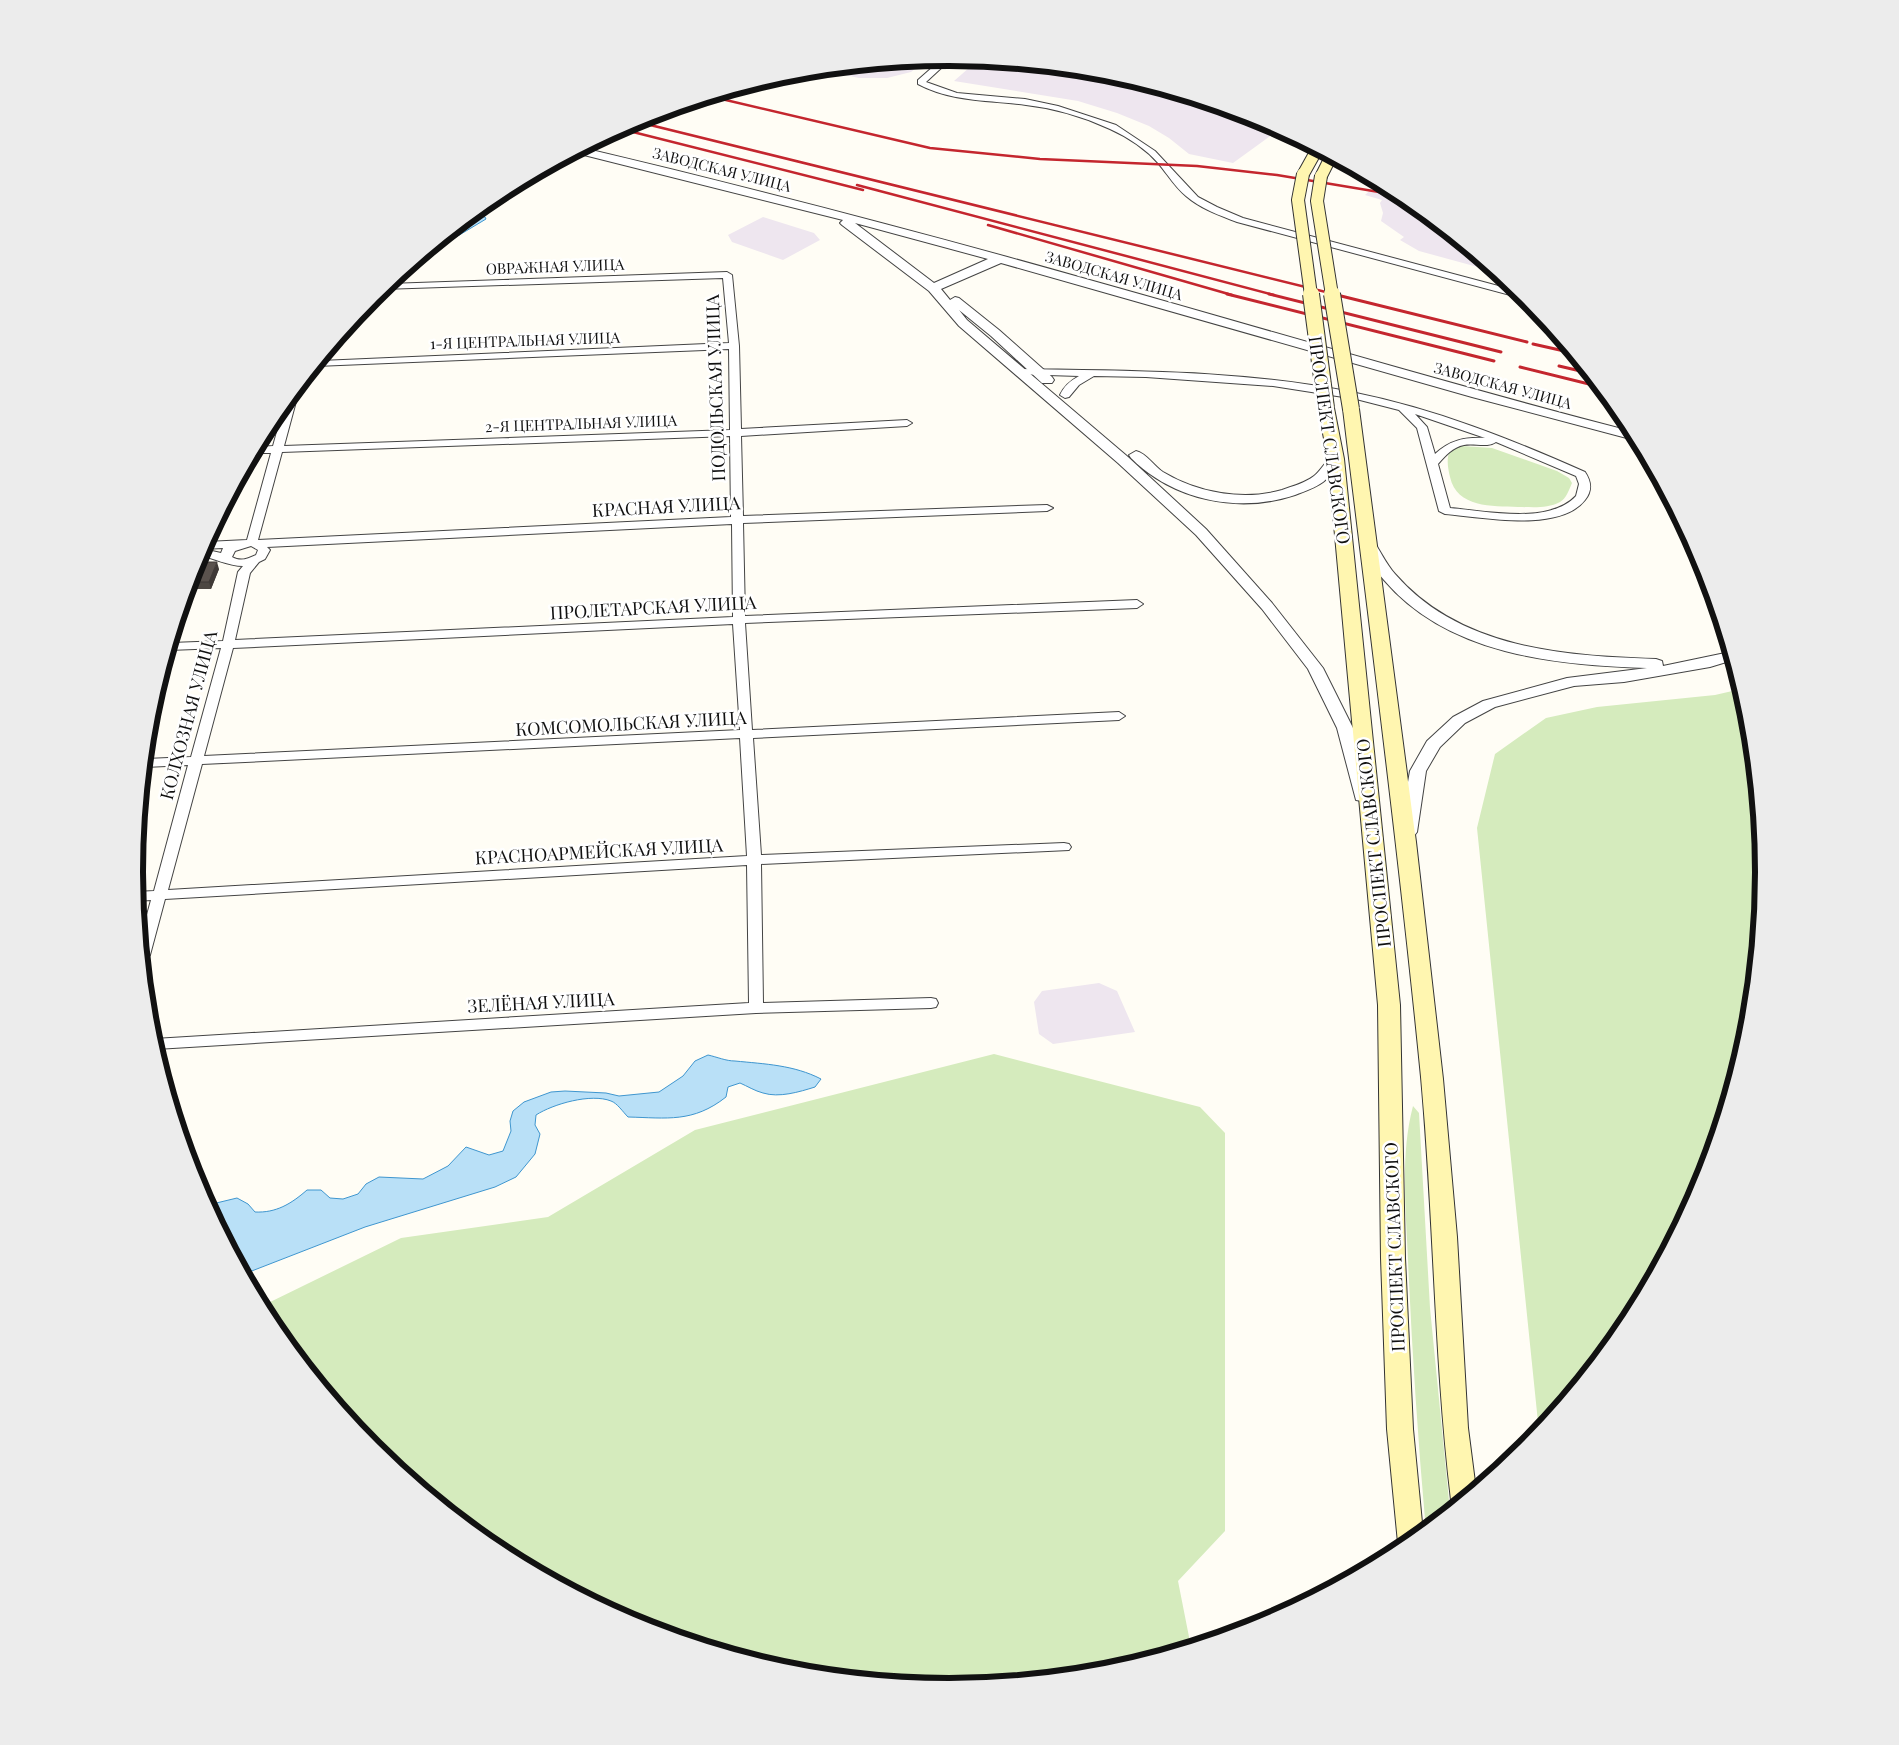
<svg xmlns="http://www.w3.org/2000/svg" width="1899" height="1745" viewBox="0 0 1899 1745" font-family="'Playfair Display',serif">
<rect width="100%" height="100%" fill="#fffdf5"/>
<path fill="#eee6ef" d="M 923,60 L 921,64 L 911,72 L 887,78 L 859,78 L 822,70 Z
M 978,60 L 1109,73 L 1262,120 L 1280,129 L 1233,163 L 1189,154 L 1169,138 L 1149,126 L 1117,113 L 1078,101 L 954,81 Z
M 808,71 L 815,75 L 737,94 L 727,92 L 791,73 Z
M 1379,182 L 1403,195 L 1496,272 L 1419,251 L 1400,240 L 1404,237 L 1381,221 L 1383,213 L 1380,203 L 1382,200 L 1365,195 Z
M 763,217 L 814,233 L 820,240 L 783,260 L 732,242 L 728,235 Z
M 1099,983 L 1117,991 L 1135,1032 L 1053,1044 L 1039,1034 L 1034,1002 L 1042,991 Z"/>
<path fill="#d5ebbd" d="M 1462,446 L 1492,448 L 1557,471 L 1569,478 L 1572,483 C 1569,490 1566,499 1560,502 C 1547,509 1532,507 1518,507 C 1492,506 1457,508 1450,477 C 1448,468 1446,459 1450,450 Z
M 1741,689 L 1749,714 L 1764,873 L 1749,1032 L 1702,1185 L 1627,1326 L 1539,1432 L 1477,828 L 1495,754 L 1546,718 L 1597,707 L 1715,695 Z
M 994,1054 L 1200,1107 L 1225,1133 L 1225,1531 L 1178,1581 L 1191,1647 L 1108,1672 L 950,1687 L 790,1672 L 637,1625 L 496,1550 L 373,1449 L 272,1325 L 262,1306 L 401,1238 L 548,1217 L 695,1130 Z
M 1413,1106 L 1419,1113 L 1430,1308 L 1450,1511 L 1426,1531 C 1418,1441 1412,1351 1408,1261 C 1406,1211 1400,1155 1413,1106 Z"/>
<path fill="#b9e0f7" stroke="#3f96cf" d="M 473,214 L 485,217 L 486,219 L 446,243 L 433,247 Z
M 708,1055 C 717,1057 726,1061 735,1061 C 765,1064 794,1065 821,1079 L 815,1087 C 799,1092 779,1098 763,1093 C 755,1091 747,1086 740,1083 L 728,1087 L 726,1097 C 693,1123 667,1118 628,1117 C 623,1112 617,1103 611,1101 C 591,1093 553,1104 536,1115 L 535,1125 L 540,1134 L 535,1154 L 516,1177 L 495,1187 L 365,1227 L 244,1274 L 208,1205 L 237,1198 L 248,1204 L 255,1212 C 276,1213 291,1204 307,1190 L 321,1190 L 330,1198 L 343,1199 L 358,1194 L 366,1184 L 379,1177 L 423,1179 L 448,1166 L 466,1147 L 489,1155 L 503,1151 L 511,1131 L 510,1121 L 513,1111 L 524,1102 L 551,1092 L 565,1091 L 606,1093 L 619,1096 L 659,1092 L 683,1076 L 695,1061 Z"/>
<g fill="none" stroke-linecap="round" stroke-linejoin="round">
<g stroke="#444" stroke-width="2">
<path id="minor" d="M 943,58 L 952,58 L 926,82 L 957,93 L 1025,99 L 1058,106 L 1116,125 L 1155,151 L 1198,197 L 1217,207 L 1243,218 L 1521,292 L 1529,300 L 1237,222 C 1219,215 1201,209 1186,196 C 1175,187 1168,175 1159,164 C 1146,149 1128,137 1110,129 C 1084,117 1054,108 1026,105 C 989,100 952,102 918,84 L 918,80 Z
M 727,272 L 732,275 L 739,346 L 741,429 L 907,420 L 912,423 L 907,426 L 741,436 L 743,516 L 1047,505 L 1053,508 L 1047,511 L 743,523 L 745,616 L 1137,600 L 1143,604 L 1137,608 L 745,623 L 752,730 L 1119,712 L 1125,716 L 1119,720 L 753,738 L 761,855 L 1064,843 L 1069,844 L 1071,847 L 1069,850 L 761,864 L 763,1003 L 931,998 L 936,999 L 938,1003 L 936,1007 L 931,1008 L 756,1013 L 156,1049 L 153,1039 L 154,1039 L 749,1003 L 747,865 L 165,899 L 150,955 L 148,958 L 143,960 L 141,937 L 151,900 L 137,901 L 136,892 L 154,891 L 188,765 L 145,767 L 146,759 L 191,757 L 221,648 L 169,650 L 171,643 L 223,641 L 238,572 L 243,566 C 229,566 213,558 199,555 L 203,549 L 221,553 L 223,548 L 203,549 L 206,542 L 247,540 L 271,453 L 254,453 L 257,447 L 273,446 L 285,403 L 295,391 L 298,394 L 284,446 L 730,430 L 729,349 L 316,366 L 320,361 L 729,343 L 723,278 L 382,289 L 388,284 ZM 730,436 L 731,517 L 258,540 L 282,452 ZM 732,524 L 733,617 L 235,640 L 250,573 L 259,562 L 265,559 L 270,550 L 267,547 ZM 251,546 L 258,550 L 256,555 C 247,559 241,562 232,557 L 235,551 ZM 733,624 L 740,730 L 204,756 L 233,648 ZM 740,738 L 747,856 L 168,890 L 202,764 Z
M 1020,369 C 1132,371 1246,370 1356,393 C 1435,409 1511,439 1585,472 C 1591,481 1593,490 1585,500 C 1559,533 1482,517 1445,514 L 1439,511 L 1417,428 L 1399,410 L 1356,399 L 1273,386 L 1146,377 L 1094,376 L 1079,385 L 1069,397 L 1065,398 L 1060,395 C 1064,386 1070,381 1079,376 L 1016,374 L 1015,372 ZM 1415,414 L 1485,438 C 1465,437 1450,440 1435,454 L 1427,427 ZM 1496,442 L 1576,476 L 1579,484 L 1576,496 C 1549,525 1486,511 1450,508 L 1438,464 C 1445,456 1453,447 1464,445 C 1474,443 1488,448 1496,442 Z"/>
</g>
<g stroke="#444" stroke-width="2">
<path id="tertiary" d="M 583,148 C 752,188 920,232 1086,279 C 1269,330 1450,385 1634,432 L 1638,441 L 1472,397 L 1001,263 L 941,289 L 950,300 L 955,297 L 959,298 L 999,330 L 1052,377 L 1054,380 L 1052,383 L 1042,383 L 991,336 L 959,310 L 967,320 L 1128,457 L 1206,529 L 1272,603 L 1323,668 L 1353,728 L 1370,796 L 1368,800 L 1362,801 L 1356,800 L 1337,728 L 1308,669 L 1262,609 L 1196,535 L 1118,463 L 959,326 L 929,291 L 842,225 L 840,223 L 843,220 L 576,153 ZM 855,223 L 988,259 L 934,283 Z
M 1136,451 C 1146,453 1154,466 1163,472 C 1198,493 1243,501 1282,490 C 1293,486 1305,483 1314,476 C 1322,470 1327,457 1336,455 L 1343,459 C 1337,467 1331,476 1323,482 C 1315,488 1305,491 1295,495 C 1238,514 1173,500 1131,458 L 1129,455 Z
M 1367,538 L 1372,539 C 1380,550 1386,564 1395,574 C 1460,649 1564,656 1656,659 L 1662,661 L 1663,666 L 1730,652 L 1733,660 L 1710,667 L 1624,682 L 1574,686 L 1495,707 L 1465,723 L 1440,747 L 1426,771 L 1417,832 L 1414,836 L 1408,837 L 1402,836 L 1399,832 L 1410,771 L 1427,741 L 1453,717 L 1483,701 L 1567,678 L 1647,668 C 1555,665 1448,655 1384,580 C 1374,569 1368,555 1360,542 L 1362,539 Z"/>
</g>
<g stroke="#333" stroke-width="2">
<path id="secondary" d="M 1312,147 L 1322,152 L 1308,177 L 1298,177 L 1297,174 Z
M 1326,154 L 1336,159 L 1326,179 L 1316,179 L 1315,176 Z
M 1326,403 L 1331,405 L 1334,408 L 1344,459 L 1400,1005 L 1405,1258 L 1413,1429 L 1423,1533 L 1401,1551 L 1398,1543 L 1387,1429 L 1381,1258 L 1378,1005 L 1328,459 L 1318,408 L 1321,405 Z
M 1351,404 L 1356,406 L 1359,409 L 1416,842 L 1443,1079 L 1457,1237 L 1468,1428 L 1476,1490 L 1454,1507 L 1451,1500 C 1434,1360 1434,1218 1421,1077 C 1399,854 1370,631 1343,409 L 1346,406 Z"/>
</g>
<use href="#minor" fill="#fff" fill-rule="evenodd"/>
<use href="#tertiary" fill="#fff" fill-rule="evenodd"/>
<use href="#secondary" fill="#fff6b0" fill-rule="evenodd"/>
<path stroke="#c4262e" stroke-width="2.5" d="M 713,97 L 930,148 L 1040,159 L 1197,166 L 1277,175 L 1403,196
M 634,121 L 1338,295
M 621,129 L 863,190
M 857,185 L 1274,295
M 988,225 L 1232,295"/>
<path stroke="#c4262e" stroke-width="3" d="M 1227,294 L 1494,361
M 1269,294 L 1501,352
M 1333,294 L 1527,342
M 1533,344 L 1573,353
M 1559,366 L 1589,373
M 1520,367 L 1601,387"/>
<g stroke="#333" stroke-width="14" stroke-linecap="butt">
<path id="secondary-bridge-far1" d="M 1303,174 L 1298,200 L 1311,295
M 1321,176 L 1317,201 L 1332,295"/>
</g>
<g stroke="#333" stroke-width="18" stroke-linecap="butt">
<path id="secondary-bridge" d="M 1311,294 L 1326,408
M 1332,294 L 1351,409"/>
</g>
<use href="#secondary-bridge-far1" stroke="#fff6b0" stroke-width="12"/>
<use href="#secondary-bridge" stroke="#fff6b0" stroke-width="16"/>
</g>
<path fill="#4d4742" d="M 196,562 L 219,569 L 211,589 L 188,589 Z"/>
<path fill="#3f3936" d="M 217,562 L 219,569 L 211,589 L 209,582 Z"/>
<path fill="#5a524d" stroke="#3f3936" d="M 196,562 L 217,562 L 209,582 L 190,582 Z"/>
<g text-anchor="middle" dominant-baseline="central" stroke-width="5" stroke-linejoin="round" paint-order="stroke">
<g font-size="15" fill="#111" stroke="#fff">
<text transform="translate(722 169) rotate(14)">ЗАВОДСКАЯ УЛИЦА</text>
<text transform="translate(555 266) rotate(-2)">ОВРАЖНАЯ УЛИЦА</text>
<text transform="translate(1114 275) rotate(16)">ЗАВОДСКАЯ УЛИЦА</text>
<text transform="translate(525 340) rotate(-2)">1-Я ЦЕНТРАЛЬНАЯ УЛИЦА</text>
<text transform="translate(1503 385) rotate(15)">ЗАВОДСКАЯ УЛИЦА</text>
<text transform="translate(581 423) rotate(-2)">2-Я ЦЕНТРАЛЬНАЯ УЛИЦА</text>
</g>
<g font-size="18" fill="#111" stroke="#fff">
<text transform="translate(715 388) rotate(-92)">ПОДОЛЬСКАЯ УЛИЦА</text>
<text transform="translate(1330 440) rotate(82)">ПРОСПЕКТ СЛАВСКОГО</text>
<text transform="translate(666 506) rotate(-3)">КРАСНАЯ УЛИЦА</text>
<text transform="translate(653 607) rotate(-3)">ПРОЛЕТАРСКАЯ УЛИЦА</text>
<text transform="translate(188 715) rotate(-75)">КОЛХОЗНАЯ УЛИЦА</text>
<text transform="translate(631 723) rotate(-3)">КОМСОМОЛЬСКАЯ УЛИЦА</text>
<text transform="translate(1373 843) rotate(-96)">ПРОСПЕКТ СЛАВСКОГО</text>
<text transform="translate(599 851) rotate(-3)">КРАСНОАРМЕЙСКАЯ УЛИЦА</text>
<text transform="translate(541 1002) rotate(-3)">ЗЕЛЁНАЯ УЛИЦА</text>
<text transform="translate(1394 1247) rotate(-92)">ПРОСПЕКТ СЛАВСКОГО</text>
</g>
</g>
<path d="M0 0H1899V1745H0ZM143 872a806 806 0 1 1 1612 0a806 806 0 1 1-1612 0Z" fill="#ececec" fill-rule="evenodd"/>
<path fill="none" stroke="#111" stroke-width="6" d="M143 872a806 806 0 1 1 1612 0a806 806 0 1 1-1612 0Z"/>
</svg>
